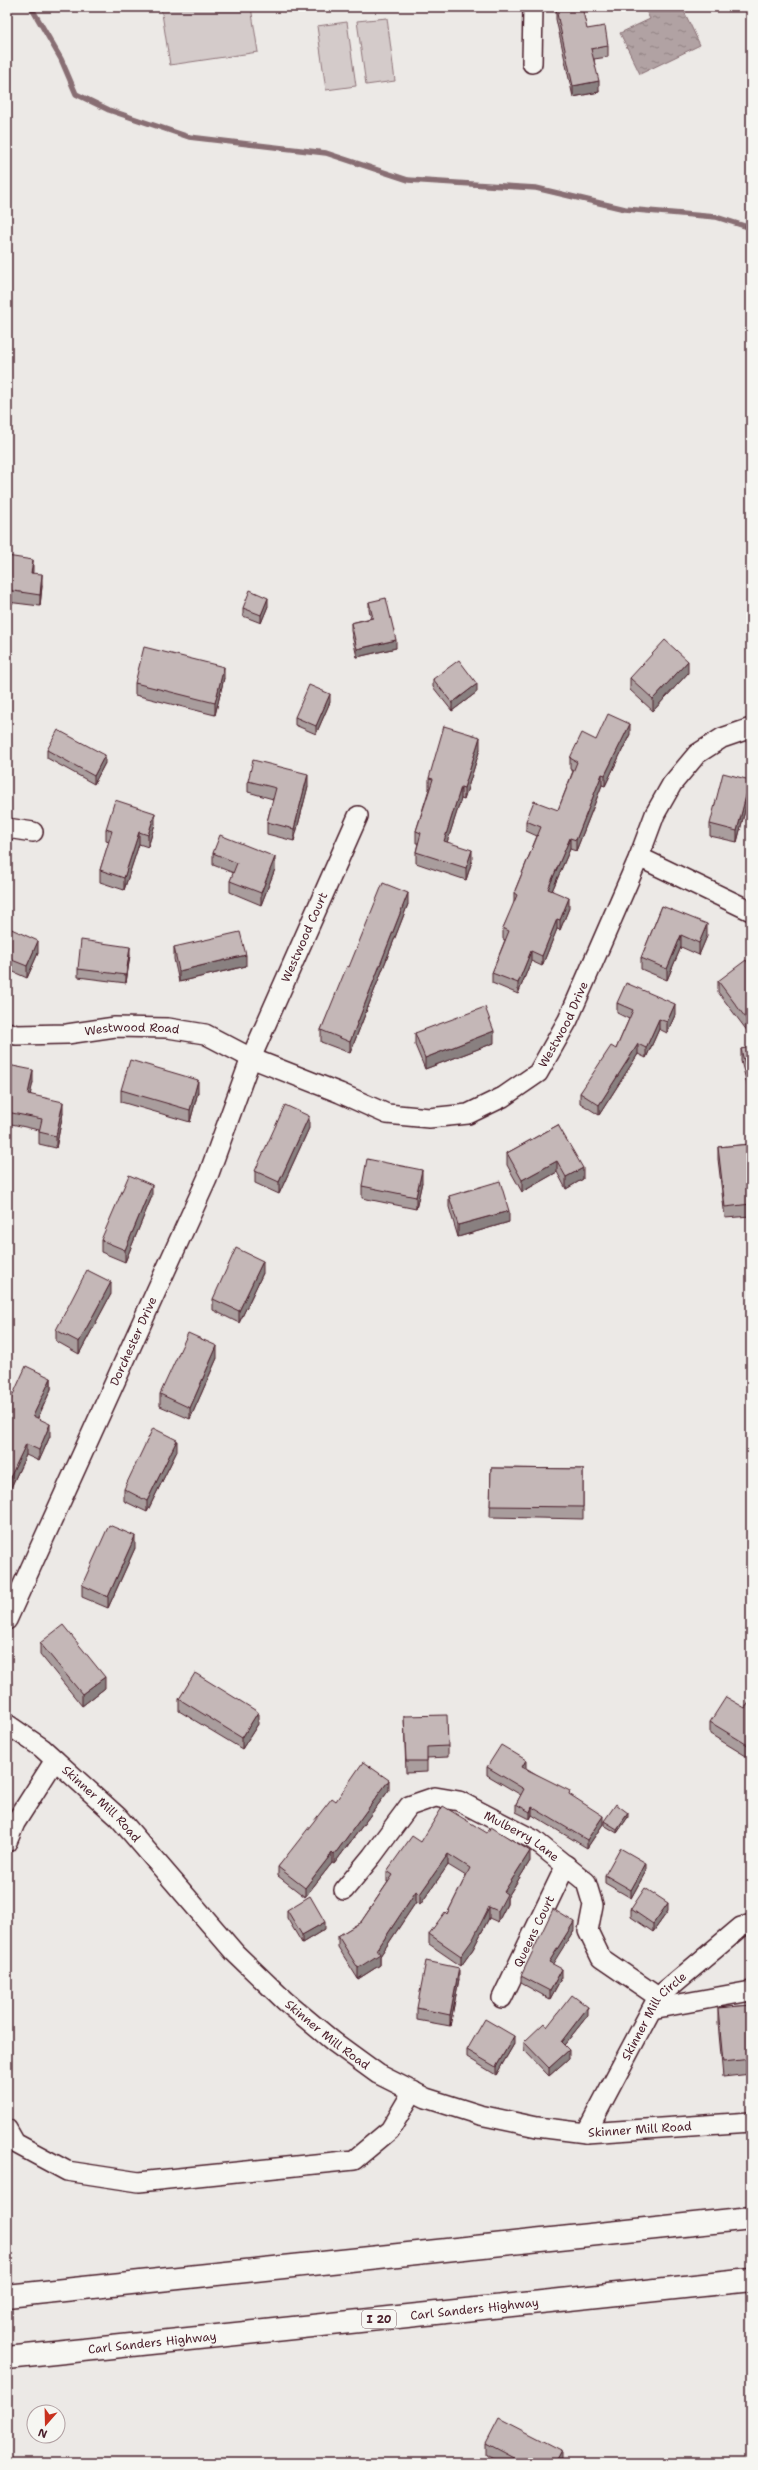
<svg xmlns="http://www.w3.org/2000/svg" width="758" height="2470" viewBox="0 0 758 2470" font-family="'Shantell Sans',sans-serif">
<defs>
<pattern id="water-ripples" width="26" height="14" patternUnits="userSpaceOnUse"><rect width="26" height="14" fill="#b1a2a3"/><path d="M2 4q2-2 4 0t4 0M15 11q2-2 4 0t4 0" fill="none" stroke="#928385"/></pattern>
</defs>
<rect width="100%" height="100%" fill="#ece9e6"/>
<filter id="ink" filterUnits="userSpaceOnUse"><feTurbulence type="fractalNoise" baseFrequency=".025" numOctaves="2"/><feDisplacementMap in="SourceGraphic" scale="8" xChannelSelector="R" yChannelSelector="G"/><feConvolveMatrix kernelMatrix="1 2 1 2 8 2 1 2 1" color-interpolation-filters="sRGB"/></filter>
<g filter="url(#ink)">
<path fill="#d4cbca" stroke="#8f757a" d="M 161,7 L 251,7 L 258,52 L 170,65 Z
M 387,18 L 395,81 L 366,85 L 357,21 Z
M 347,22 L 356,86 L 326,90 L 317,26 Z"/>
<path fill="url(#water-ripples)" stroke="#886e73" d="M 644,7 L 682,7 L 700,45 L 640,74 L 620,33 L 650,19 Z"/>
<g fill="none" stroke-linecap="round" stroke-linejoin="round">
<path stroke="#886e73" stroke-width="5.5" d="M 31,7 L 61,59 L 76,94 L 109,110 L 189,137 L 326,153 L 408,180 L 536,188 L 625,209 L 716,217 L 751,228"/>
<g stroke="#4a1f2b" stroke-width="22">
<g id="minor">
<path d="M 532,63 L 533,7"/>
<path d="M 7,828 L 33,832"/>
<path d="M 639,857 L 751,911"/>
<path id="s1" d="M 7,1032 L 16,1035 L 67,1034 L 115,1027 L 168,1028 L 205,1034 L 251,1058 L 340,1093 L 387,1114 L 429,1118 L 468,1114 L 503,1097 L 538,1073 L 568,1020 L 639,857 L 655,814 L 672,784 L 697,754 L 722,738 L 751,728"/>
<path id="s2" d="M 7,1620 L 207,1179 L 251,1058 L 358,816"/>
<path id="s3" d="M 7,1724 L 42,1748 L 118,1817 L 235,1953 L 285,2001 L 334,2042 L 378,2074 L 426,2098 L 480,2115 L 537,2127 L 586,2133 L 751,2122"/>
<path d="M 7,1842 L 15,1823 L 55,1760"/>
<path id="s4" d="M 344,1890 L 372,1856 L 409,1806 L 435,1797 L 459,1801 L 534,1840 L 586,1882 L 593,1905 L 588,1931 L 601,1958 L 658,1997"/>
<path id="s5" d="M 502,1998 L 566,1865"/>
<path d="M 652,2009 L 751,1991"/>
<path d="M 7,2129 L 15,2143 L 67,2171 L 139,2182 L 354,2160 L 390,2130 L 413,2091"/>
<path id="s6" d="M 586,2133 L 658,1997 L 741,1927 L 751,1924"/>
</g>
</g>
<g stroke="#4a1f2b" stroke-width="25">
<g id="highway">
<path d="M 7,2296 L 751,2218"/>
<path id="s7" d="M 7,2358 L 751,2280"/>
</g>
</g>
<use href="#minor" stroke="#f6f6f2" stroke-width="19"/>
<use href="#highway" stroke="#f6f6f2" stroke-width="22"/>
</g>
<path fill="#a99d9d" stroke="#4a1f2b" d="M 556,9 L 587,29 L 608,46 L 608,57 L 594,59 L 599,92 L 573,97 L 556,19 Z
M 7,556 L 33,573 L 42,586 L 40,606 L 7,602 Z
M 369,602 L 396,648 L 357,657 L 351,631 L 351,623 L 371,618 L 369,610 Z
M 268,606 L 261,623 L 243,616 L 243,608 Z
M 688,673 L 653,711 L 630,690 L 630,678 Z
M 224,678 L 215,715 L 135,695 L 135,683 Z
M 433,679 L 477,692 L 452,711 L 433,687 Z
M 330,702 L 316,734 L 295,725 L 295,717 Z
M 630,734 L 605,786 L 602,785 L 576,851 L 570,849 L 552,891 L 569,908 L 560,930 L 557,929 L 542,966 L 531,961 L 518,994 L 492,983 L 492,973 L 505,940 L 503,939 L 503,928 L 514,904 L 514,893 L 537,836 L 526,831 L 526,821 L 558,810 L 573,771 L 570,769 L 570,758 L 596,740 Z
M 480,749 L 464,800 L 461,799 L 447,842 L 472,861 L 466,880 L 416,863 L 416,852 L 418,843 L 416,843 L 416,831 L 429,789 L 429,778 Z
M 47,750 L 105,763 L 94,784 L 47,758 Z
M 248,781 L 308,786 L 294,841 L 267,834 L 267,822 L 273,799 L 248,792 Z
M 750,791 L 737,842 L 710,836 L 710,824 Z
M 155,824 L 148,847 L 139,844 L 124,890 L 100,882 L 100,870 L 109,842 L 106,841 L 106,829 Z
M 213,853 L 275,869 L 261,905 L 230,892 L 230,881 L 234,873 L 213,865 Z
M 408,904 L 350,1053 L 321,1042 L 321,1030 L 349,967 Z
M 662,906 L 707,936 L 699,955 L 681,947 L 667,980 L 641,969 L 641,958 Z
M 7,927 L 38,953 L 27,978 L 7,969 Z
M 174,947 L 246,966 L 179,982 L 174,959 Z
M 130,955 L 126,983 L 78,977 L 78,969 Z
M 751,968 L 751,1036 L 718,992 L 718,981 Z
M 617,1003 L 675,1015 L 667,1033 L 659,1029 L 646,1058 L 638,1054 L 599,1115 L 580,1103 L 580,1093 L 616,1049 L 629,1019 L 617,1013 Z
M 415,1033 L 494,1043 L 425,1069 L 415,1045 Z
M 751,1047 L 751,1099 L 741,1061 L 741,1049 Z
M 7,1067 L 33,1082 L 30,1094 L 63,1113 L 56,1148 L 39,1144 L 39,1130 L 7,1123 Z
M 121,1090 L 198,1092 L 190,1122 L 121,1102 Z
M 558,1125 L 583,1179 L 566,1189 L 557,1172 L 522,1192 L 507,1165 L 507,1153 Z
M 309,1128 L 279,1194 L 255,1183 L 255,1171 Z
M 751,1144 L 751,1216 L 725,1218 L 718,1159 L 718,1147 Z
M 422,1182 L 416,1209 L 362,1198 L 362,1186 Z
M 152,1196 L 125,1262 L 101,1252 L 101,1240 Z
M 449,1196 L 509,1222 L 458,1237 L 449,1207 Z
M 263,1273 L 239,1323 L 213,1310 L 213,1299 Z
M 111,1294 L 79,1354 L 56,1341 L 56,1330 Z
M 217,1358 L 190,1419 L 160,1406 L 160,1394 Z
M 51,1378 L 51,1389 L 38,1418 L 50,1436 L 39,1461 L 26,1455 L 7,1496 Z
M 177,1451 L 147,1512 L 124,1501 L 124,1489 Z
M 491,1468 L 583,1469 L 583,1519 L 490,1517 Z
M 135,1548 L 108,1608 L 82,1597 L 82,1585 Z
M 40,1643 L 105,1688 L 82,1706 L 40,1654 Z
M 179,1699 L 258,1724 L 242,1749 L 179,1711 Z
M 751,1700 L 751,1759 L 710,1734 L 710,1722 L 745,1708 Z
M 404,1716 L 448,1746 L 448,1757 L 427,1758 L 427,1772 L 406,1773 Z
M 487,1767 L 526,1768 L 570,1795 L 603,1824 L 587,1848 L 532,1815 L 530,1819 L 516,1812 L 516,1804 L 521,1795 L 487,1775 Z
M 389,1790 L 334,1864 L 332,1863 L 305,1897 L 278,1876 L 278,1867 L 336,1801 Z
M 628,1817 L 617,1833 L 604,1825 L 604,1821 Z
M 421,1842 L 530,1861 L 507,1898 L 507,1904 L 498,1922 L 489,1918 L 473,1949 L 461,1966 L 429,1944 L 429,1934 L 447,1914 L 466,1876 L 448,1865 L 420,1905 L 416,1902 L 380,1956 L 380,1965 L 358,1979 L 338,1947 L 338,1936 L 361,1922 L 388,1882 L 387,1882 L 387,1871 Z
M 646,1871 L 631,1898 L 605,1883 L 605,1875 Z
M 631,1909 L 668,1911 L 653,1932 L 631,1917 Z
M 287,1910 L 325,1929 L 302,1943 L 287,1918 Z
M 574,1930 L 552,1964 L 562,1977 L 550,1999 L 521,1983 L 521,1976 Z
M 459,1979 L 450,2026 L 417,2020 L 417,2008 Z
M 751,2005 L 751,2074 L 723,2077 L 718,2023 L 718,2008 Z
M 588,2015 L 564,2045 L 569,2058 L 549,2076 L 524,2050 L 524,2042 Z
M 514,2044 L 496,2075 L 467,2057 L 467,2050 Z
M 486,2443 L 561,2461 L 560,2463 L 501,2463 L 486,2455 Z"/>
<path fill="#898080" stroke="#4a1f2b" d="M 599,81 L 599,92 L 573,97 L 573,86 Z
M 33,560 L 33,571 L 31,584 L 31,573 Z
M 42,574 L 42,586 L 40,606 L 40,595 Z
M 268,598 L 268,606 L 261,623 L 261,615 Z
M 396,640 L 396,648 L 357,657 L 357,649 Z
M 688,661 L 688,673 L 653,711 L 653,699 Z
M 224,667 L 224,678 L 215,715 L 215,703 Z
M 477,684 L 477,692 L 452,711 L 452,703 Z
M 330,694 L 330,702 L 316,734 L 316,726 Z
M 630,724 L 630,734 L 605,786 L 605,775 Z
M 480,737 L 480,749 L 464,800 L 464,788 Z
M 105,755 L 105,763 L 94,784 L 94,776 Z
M 308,774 L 308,786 L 294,841 L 294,829 Z
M 602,774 L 602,785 L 576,851 L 576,840 Z
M 750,780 L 750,791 L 737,842 L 737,831 Z
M 461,787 L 461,799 L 444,852 L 444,841 Z
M 155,813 L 155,824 L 148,847 L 148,835 Z
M 139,832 L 139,844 L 124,890 L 124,878 Z
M 570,838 L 570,849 L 548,900 L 548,889 Z
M 472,850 L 472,861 L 466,880 L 466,868 Z
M 275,857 L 275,869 L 261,905 L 261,893 Z
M 408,893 L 408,904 L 350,1053 L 350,1042 Z
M 569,898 L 569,908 L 560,930 L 560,920 Z
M 557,919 L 557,929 L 542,966 L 542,956 Z
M 707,924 L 707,936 L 699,955 L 699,943 Z
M 681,935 L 681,947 L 667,980 L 667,969 Z
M 38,941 L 38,953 L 27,978 L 27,966 Z
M 130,947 L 130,955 L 126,983 L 126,975 Z
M 531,951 L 531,961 L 518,994 L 518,983 Z
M 246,955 L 246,966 L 179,982 L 179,971 Z
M 675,1004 L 675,1015 L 667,1033 L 667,1022 Z
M 659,1019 L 659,1029 L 646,1058 L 646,1048 Z
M 494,1031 L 494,1043 L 425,1069 L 425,1058 Z
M 638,1044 L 638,1054 L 599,1115 L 599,1105 Z
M 33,1070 L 33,1082 L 28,1105 L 28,1094 Z
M 198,1080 L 198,1092 L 190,1122 L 190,1110 Z
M 63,1102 L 63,1113 L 56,1148 L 56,1136 Z
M 309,1116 L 309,1128 L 279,1194 L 279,1182 Z
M 557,1161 L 557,1172 L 522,1192 L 522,1180 Z
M 583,1168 L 583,1179 L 566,1189 L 566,1177 Z
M 422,1170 L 422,1182 L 416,1209 L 416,1197 Z
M 152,1185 L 152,1196 L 125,1262 L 125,1250 Z
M 509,1211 L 509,1222 L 458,1237 L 458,1225 Z
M 263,1261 L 263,1273 L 239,1323 L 239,1311 Z
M 111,1282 L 111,1294 L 79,1354 L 79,1342 Z
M 217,1346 L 217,1358 L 190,1419 L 190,1408 Z
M 51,1378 L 51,1389 L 33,1428 L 33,1416 Z
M 50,1424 L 50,1436 L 39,1461 L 39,1450 Z
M 177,1440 L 177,1451 L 147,1512 L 147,1501 Z
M 26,1444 L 26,1455 L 7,1496 L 7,1484 Z
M 135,1536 L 135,1548 L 108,1608 L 108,1597 Z
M 105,1677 L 105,1688 L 82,1706 L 82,1694 Z
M 258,1712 L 258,1724 L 242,1749 L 242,1738 Z
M 526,1760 L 526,1768 L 522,1775 L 522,1767 Z
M 389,1780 L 389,1790 L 334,1864 L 334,1855 Z
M 532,1807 L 532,1815 L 530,1819 L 530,1812 Z
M 628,1813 L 628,1817 L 617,1833 L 617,1829 Z
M 603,1816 L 603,1824 L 587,1848 L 587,1840 Z
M 530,1851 L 530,1861 L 507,1898 L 507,1904 L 498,1922 L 498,1911 L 504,1892 Z
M 332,1853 L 332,1863 L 305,1897 L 305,1888 Z
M 448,1854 L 448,1865 L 420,1905 L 420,1894 Z
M 646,1863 L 646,1871 L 631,1898 L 631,1890 Z
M 416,1891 L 416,1902 L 380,1956 L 380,1965 L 358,1979 L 358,1968 L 377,1950 Z
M 668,1903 L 668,1911 L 653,1932 L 653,1924 Z
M 489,1907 L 489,1918 L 473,1949 L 461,1966 L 461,1956 Z
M 325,1922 L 325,1929 L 302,1943 L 302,1935 Z
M 574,1922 L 574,1930 L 549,1970 L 549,1962 Z
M 459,1968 L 459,1979 L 450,2026 L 450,2015 Z
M 562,1969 L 562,1977 L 550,1999 L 550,1991 Z
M 588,2007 L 588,2015 L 561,2049 L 561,2042 Z
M 514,2036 L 514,2044 L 496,2075 L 496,2067 Z
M 569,2050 L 569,2058 L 549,2076 L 549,2068 Z
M 561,2450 L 561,2461 L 560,2463 L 554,2463 Z"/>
<path fill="#c4b7b7" stroke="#4a1f2b" d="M 563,7 L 582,7 L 587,29 L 605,26 L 608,46 L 591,49 L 599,81 L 573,86 L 556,9 Z
M 7,556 L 33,560 L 31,573 L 42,574 L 40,595 L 7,590 Z
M 250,590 L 268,598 L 261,615 L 243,608 Z
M 386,598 L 396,640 L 357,649 L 351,623 L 373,618 L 369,602 Z
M 665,640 L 688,661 L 653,699 L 630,678 Z
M 144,647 L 224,667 L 215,703 L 135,683 Z
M 459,660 L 477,684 L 452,703 L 433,679 Z
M 309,685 L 330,694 L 316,726 L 295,717 Z
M 608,714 L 630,724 L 605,775 L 602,774 L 576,840 L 570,838 L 548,889 L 569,898 L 560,920 L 557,919 L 542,956 L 531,951 L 518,983 L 492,973 L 509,931 L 503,928 L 517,895 L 514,893 L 541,827 L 526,821 L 534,801 L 558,810 L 577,762 L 570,758 L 582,733 L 596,740 Z
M 444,726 L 480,737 L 464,788 L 461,787 L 444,841 L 472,850 L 466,868 L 416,852 L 421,833 L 416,831 L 433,779 L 429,778 Z
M 58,730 L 105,755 L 94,776 L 47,750 Z
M 253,760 L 308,774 L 294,829 L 267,822 L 276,788 L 248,781 Z
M 723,773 L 750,780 L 737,831 L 710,824 Z
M 115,800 L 155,813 L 148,835 L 139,832 L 124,878 L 100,870 L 112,831 L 106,829 Z
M 220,835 L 275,857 L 261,893 L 230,881 L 237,863 L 213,853 Z
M 383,883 L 408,893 L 350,1042 L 321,1030 L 347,966 L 349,967 Z
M 662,906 L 707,924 L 699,943 L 681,935 L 667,969 L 641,958 Z
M 7,927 L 38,941 L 27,966 L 7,958 Z
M 240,932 L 246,955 L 179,971 L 174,947 Z
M 81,940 L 130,947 L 126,975 L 78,969 Z
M 746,960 L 751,968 L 751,1025 L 718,981 Z
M 626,983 L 675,1004 L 667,1022 L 659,1019 L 646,1048 L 638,1044 L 599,1105 L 580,1093 L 611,1046 L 616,1049 L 633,1010 L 617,1003 Z
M 485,1007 L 494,1031 L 425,1058 L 415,1033 Z
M 751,1047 L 751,1088 L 741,1049 Z
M 130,1060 L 198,1080 L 190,1110 L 121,1090 Z
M 8,1065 L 33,1070 L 28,1094 L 63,1102 L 56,1136 L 39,1132 L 42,1119 L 7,1112 Z
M 285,1105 L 309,1116 L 279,1182 L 255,1171 Z
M 558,1125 L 583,1168 L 566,1177 L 557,1161 L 522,1180 L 507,1153 Z
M 751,1144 L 751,1204 L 725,1207 L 718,1147 Z
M 367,1159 L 422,1170 L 416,1197 L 362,1186 Z
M 129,1175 L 152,1185 L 125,1250 L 101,1240 Z
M 500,1181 L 509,1211 L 458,1225 L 449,1196 Z
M 236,1248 L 263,1261 L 239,1311 L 213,1299 Z
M 87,1270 L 111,1282 L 79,1342 L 56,1330 Z
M 188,1333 L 217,1346 L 190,1408 L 160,1394 Z
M 26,1366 L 51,1378 L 33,1416 L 50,1424 L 39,1450 L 26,1444 L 7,1484 L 7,1408 Z
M 153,1428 L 177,1440 L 147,1501 L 124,1489 Z
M 491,1468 L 583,1469 L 583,1507 L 490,1506 Z
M 109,1525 L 135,1536 L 108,1597 L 82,1585 Z
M 63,1625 L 105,1677 L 82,1694 L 40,1643 Z
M 195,1673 L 258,1712 L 242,1738 L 179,1699 Z
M 726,1697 L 745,1708 L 751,1700 L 751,1747 L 710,1722 Z
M 447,1715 L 448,1746 L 427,1747 L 427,1761 L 406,1761 L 404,1716 Z
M 501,1745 L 526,1760 L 522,1767 L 570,1791 L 569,1794 L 603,1816 L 587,1840 L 532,1807 L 530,1812 L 516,1804 L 524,1789 L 487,1767 Z
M 363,1762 L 389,1780 L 334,1855 L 332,1853 L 305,1888 L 278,1867 L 332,1798 L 336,1801 Z
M 616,1804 L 628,1813 L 617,1829 L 604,1821 Z
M 443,1806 L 487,1833 L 491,1827 L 530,1851 L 504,1892 L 507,1894 L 498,1911 L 489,1907 L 473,1939 L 461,1956 L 429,1934 L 445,1912 L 447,1914 L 470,1868 L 448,1854 L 420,1894 L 416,1891 L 377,1950 L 380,1954 L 358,1968 L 338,1936 L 361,1922 L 393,1875 L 387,1871 L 412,1836 L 421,1842 Z
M 620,1848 L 646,1863 L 631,1890 L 605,1875 Z
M 645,1888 L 668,1903 L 653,1924 L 631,1909 Z
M 310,1896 L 325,1922 L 302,1935 L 287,1910 Z
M 553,1909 L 574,1922 L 549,1962 L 562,1969 L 550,1991 L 521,1976 Z
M 426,1961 L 459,1968 L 450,2015 L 417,2008 Z
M 572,1995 L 588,2007 L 561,2042 L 569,2050 L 549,2068 L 524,2042 L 544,2023 L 547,2027 Z
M 751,2005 L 751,2059 L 723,2062 L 718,2008 Z
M 485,2019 L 514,2036 L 496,2067 L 467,2050 Z
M 499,2418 L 561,2450 L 554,2463 L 524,2463 L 486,2443 Z"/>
</g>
<g text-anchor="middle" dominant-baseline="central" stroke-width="3" stroke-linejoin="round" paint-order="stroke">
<rect fill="#f6f6f2" stroke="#7e6067" stroke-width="1" x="362" y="2310" width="34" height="18" rx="3"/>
<g font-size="11" font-weight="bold" fill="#4a1f2b">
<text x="379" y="2319">I 20</text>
</g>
<g font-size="12" fill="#4a1f2b" stroke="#f6f6f2">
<text stroke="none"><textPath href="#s2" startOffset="745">Westwood Court</textPath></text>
<text stroke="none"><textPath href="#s1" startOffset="616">Westwood Drive</textPath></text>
<text stroke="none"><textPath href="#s1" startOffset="126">Westwood Road</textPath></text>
<text stroke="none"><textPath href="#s2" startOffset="306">Dorchester Drive</textPath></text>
<text stroke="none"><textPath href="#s3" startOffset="124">Skinner Mill Road</textPath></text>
<text stroke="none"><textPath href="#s4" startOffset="230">Mulberry Lane</textPath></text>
<text stroke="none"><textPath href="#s5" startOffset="74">Queens Court</textPath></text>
<text stroke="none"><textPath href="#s6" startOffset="136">Skinner Mill Circle</textPath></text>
<text stroke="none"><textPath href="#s3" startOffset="448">Skinner Mill Road</textPath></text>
<text stroke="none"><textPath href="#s3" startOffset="784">Skinner Mill Road</textPath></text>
<text stroke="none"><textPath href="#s7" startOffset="470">Carl Sanders Highway</textPath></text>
<text stroke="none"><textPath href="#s7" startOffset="146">Carl Sanders Highway</textPath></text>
</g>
</g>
<rect width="758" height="2470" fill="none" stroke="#f6f6f2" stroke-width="24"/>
<rect x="12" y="12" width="734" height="2446" fill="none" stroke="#4a1f2b" stroke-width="1.5" filter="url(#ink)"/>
<g transform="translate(46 2424) rotate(200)"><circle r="19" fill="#f6f6f2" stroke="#b1a0a2"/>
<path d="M0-3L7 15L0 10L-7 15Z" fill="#c8321e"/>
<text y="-6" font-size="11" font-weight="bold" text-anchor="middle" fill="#4a1f2b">N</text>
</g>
</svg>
